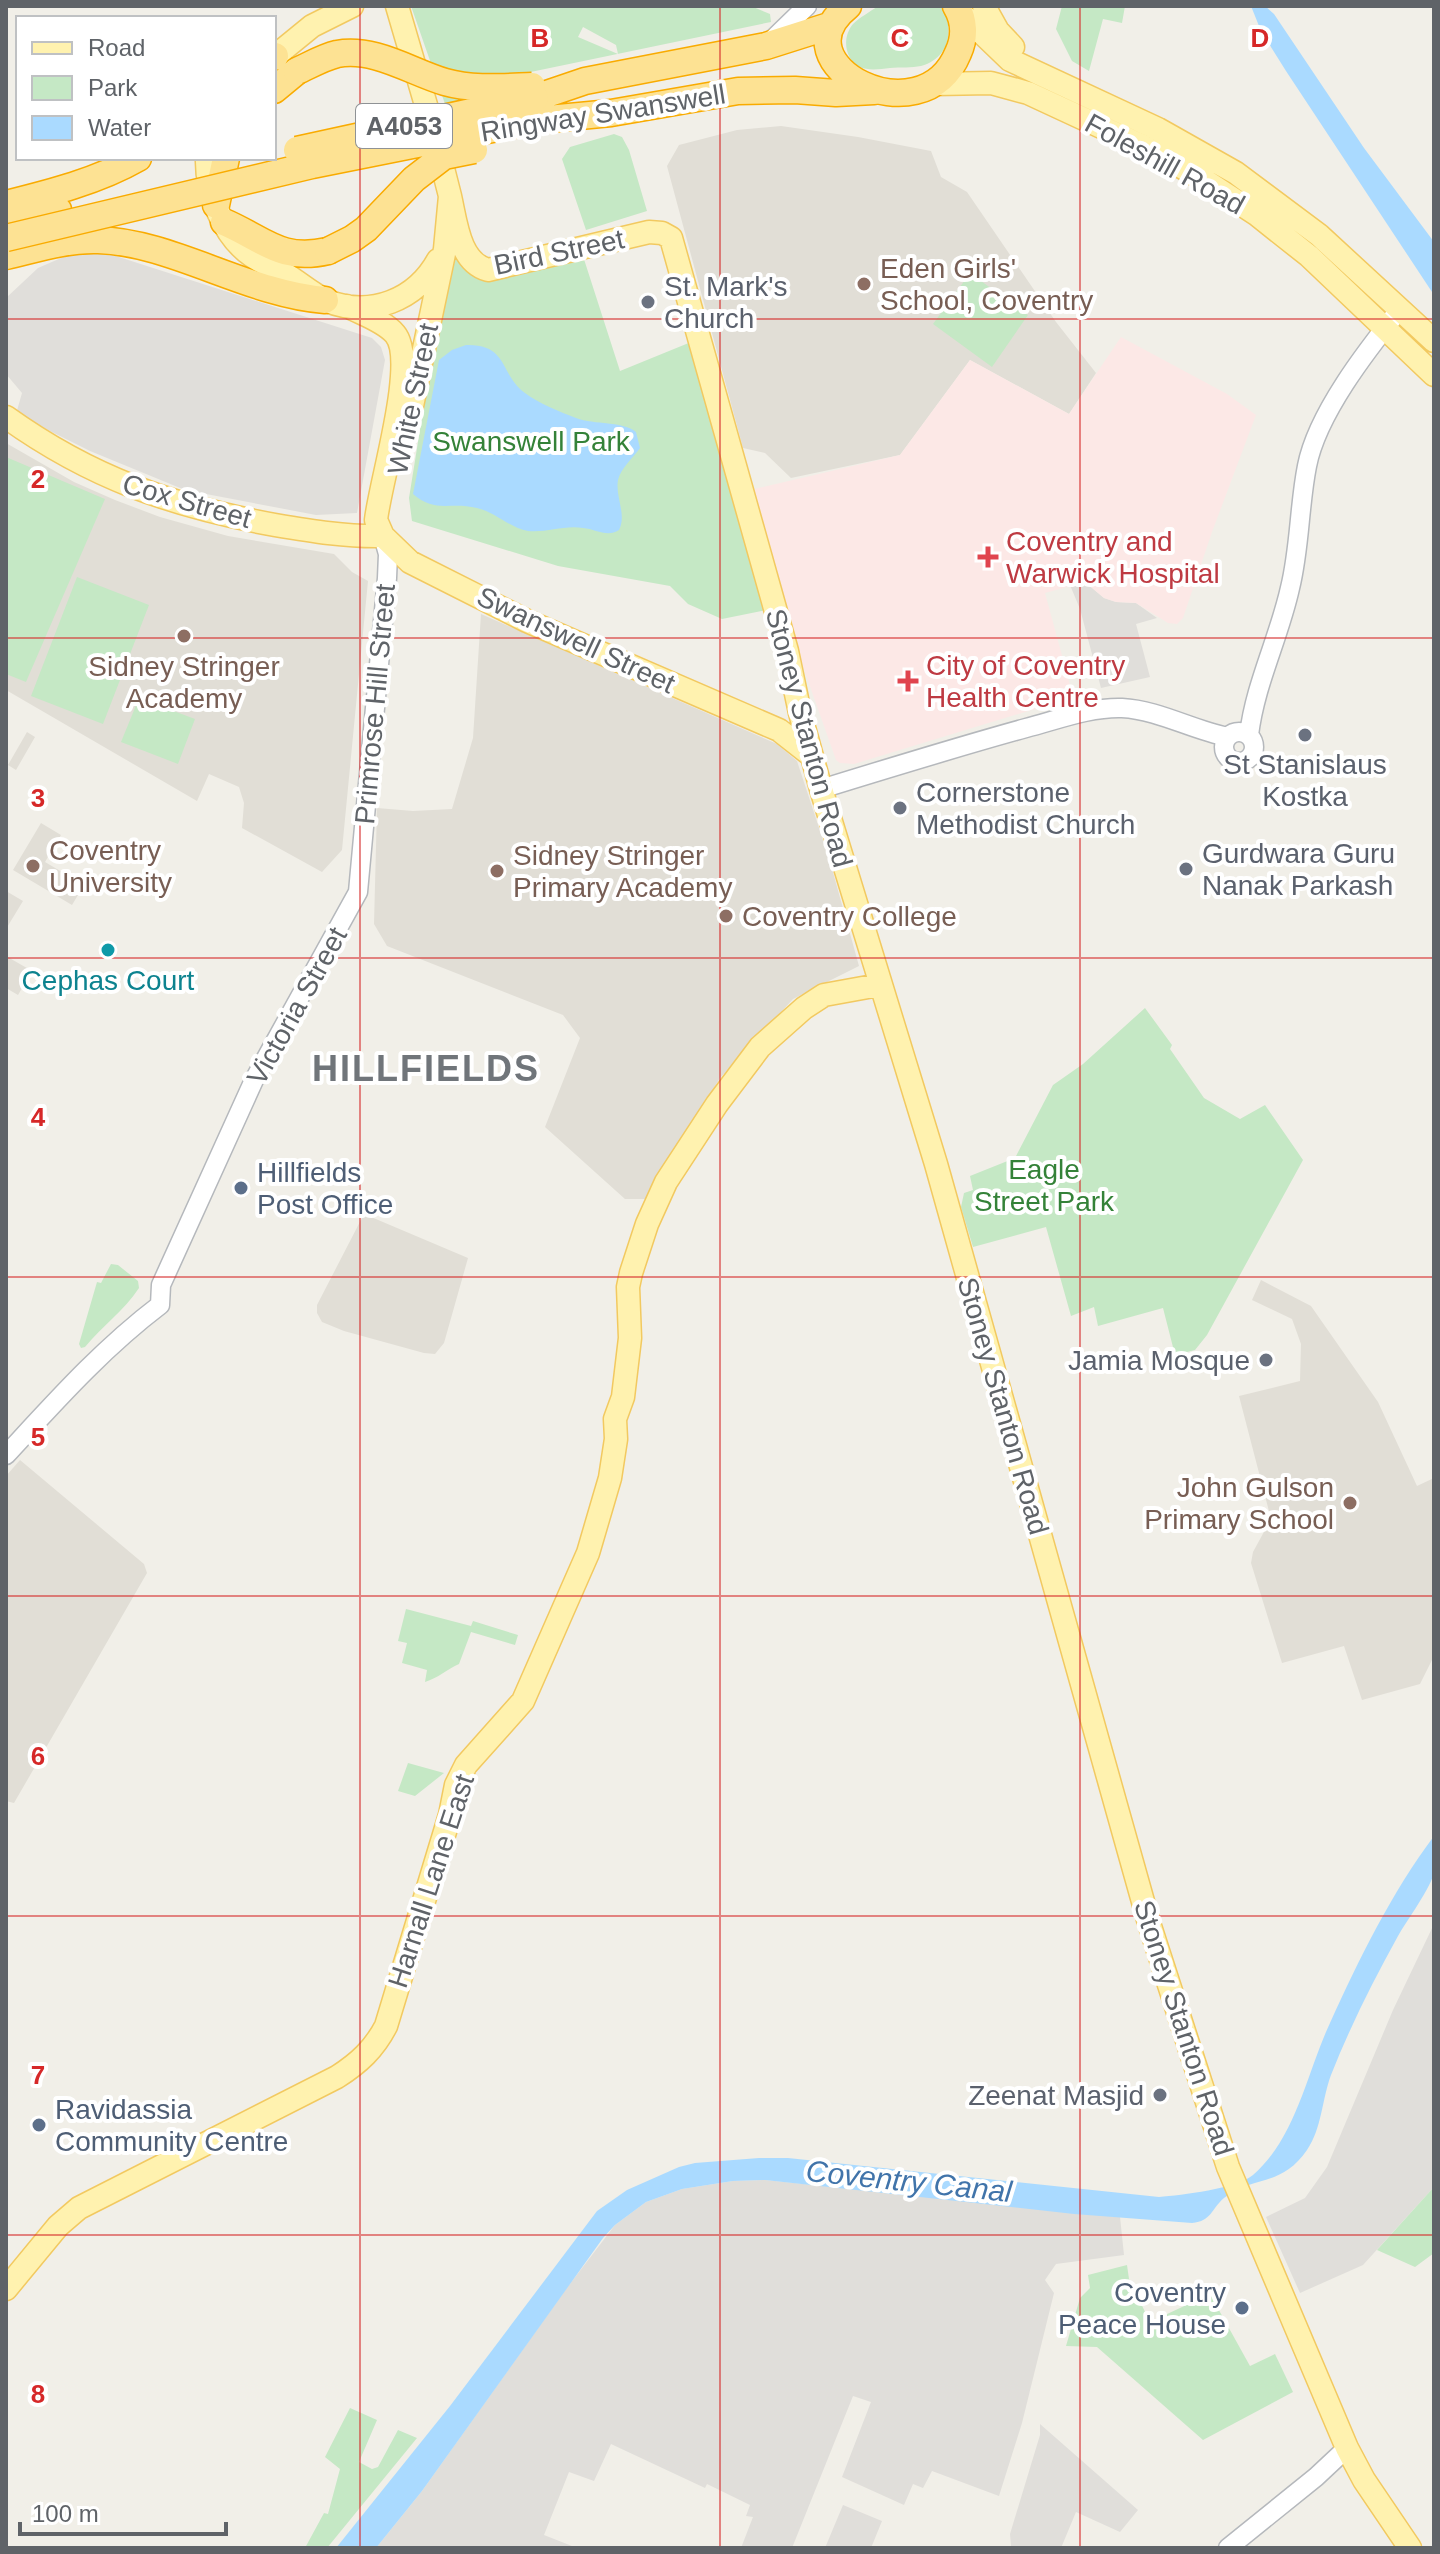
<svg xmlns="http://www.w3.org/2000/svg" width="1440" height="2554" viewBox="0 0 1440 2554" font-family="Arial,sans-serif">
<rect width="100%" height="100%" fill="#f1efe8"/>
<path fill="#e0deda" d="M 97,250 L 372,338 L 381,347 L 385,360 L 357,513 L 316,515 L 185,490 L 90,451 L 16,414 L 22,393 L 6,374 L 6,298 L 38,268 L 68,255 Z
M 1085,582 L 1104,598 L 1116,602 L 1136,603 L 1157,618 L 1136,624 L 1150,677 L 1101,688 L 1080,609 L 1070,585 Z
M 1434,1924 L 1434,2187 L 1363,2265 L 1300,2293 L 1266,2217 L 1305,2198 L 1327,2167 L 1393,2010 Z
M 765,2180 L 1120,2217 L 1124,2255 L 1056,2264 L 1045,2280 L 1054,2293 L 1022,2423 L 999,2496 L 932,2471 L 923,2488 L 913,2484 L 904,2505 L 842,2477 L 871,2402 L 853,2396 L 792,2548 L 741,2548 L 753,2517 L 746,2516 L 750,2505 L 707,2484 L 705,2488 L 611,2444 L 594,2481 L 569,2472 L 544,2535 L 577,2548 L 376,2548 L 422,2491 L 566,2289 L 615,2225 L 646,2202 L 682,2189 L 733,2181 Z
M 1040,2424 L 1138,2510 L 1120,2532 L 1076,2512 L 1061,2548 L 1013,2548 L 1011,2546 L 1010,2534 L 1040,2435 Z
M 843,2505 L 882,2521 L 871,2548 L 825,2548 Z"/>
<path fill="#e1ded6" d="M 781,126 L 858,137 L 931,151 L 941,177 L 967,192 L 1056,322 L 1096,373 L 1069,414 L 970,360 L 900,455 L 791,478 L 765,453 L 743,448 L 667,166 L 679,145 L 737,130 Z
M 6,443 L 74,482 L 115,500 L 160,517 L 228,536 L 334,554 L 352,572 L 368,581 L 342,850 L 322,872 L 242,828 L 244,803 L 239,787 L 209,774 L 197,801 L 6,690 Z
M 481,614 L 777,744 L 797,761 L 829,858 L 859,966 L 793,999 L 720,1078 L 646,1199 L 625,1199 L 545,1127 L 580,1038 L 563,1015 L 387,946 L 374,924 L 377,808 L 413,811 L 452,809 L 473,738 Z
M 27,732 L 35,737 L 16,770 L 8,765 Z
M 41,823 L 61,835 L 45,862 L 84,885 L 72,905 L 13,870 Z
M 6,891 L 23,901 L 6,929 Z
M 6,956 L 32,971 L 18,995 L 6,988 Z
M 364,1214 L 468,1258 L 444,1343 L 435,1354 L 424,1353 L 344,1331 L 322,1322 L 317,1313 L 317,1305 Z
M 1261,1280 L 1311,1306 L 1378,1402 L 1417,1486 L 1434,1478 L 1434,1656 L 1420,1684 L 1362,1700 L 1344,1646 L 1282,1663 L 1251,1563 L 1253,1552 L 1271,1519 L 1239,1396 L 1300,1381 L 1301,1344 L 1292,1319 L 1252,1300 Z
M 20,1460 L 144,1564 L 147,1573 L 14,1803 L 6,1801 L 6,1476 Z"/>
<path fill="#fce8e6" d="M 1121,337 L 1227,394 L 1256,415 L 1212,532 L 1183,618 L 1177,624 L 1168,623 L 1136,603 L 1116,602 L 1104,598 L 1085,582 L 1045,593 L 1073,696 L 1071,698 L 854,764 L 840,763 L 836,760 L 801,661 L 754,489 L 900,455 L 970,360 L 1069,414 Z"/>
<path fill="#c5e8c5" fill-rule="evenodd" d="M 411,6 L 751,6 L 770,14 L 771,22 L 521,74 L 453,127 ZM 583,27 L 616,45 L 618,54 L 578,37 Z
M 878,6 L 941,6 C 955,28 950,58 921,66 C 912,68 900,67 890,68 C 880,69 869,71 860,67 C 844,59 842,37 853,24 C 860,17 870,12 878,6 Z
M 1062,6 L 1125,6 L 1122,23 L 1103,19 L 1089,71 L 1072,61 L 1056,29 Z
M 614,134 L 622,137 L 629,150 L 647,211 L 586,230 L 562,159 L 570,147 Z
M 449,249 L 468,264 L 582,253 L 620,371 L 696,340 L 767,610 L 722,619 L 688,604 L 670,586 L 558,566 L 412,521 L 409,498 Z
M 970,273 L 1028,315 L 992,367 L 933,324 Z
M 6,457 L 105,499 L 26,682 L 6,674 Z
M 77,577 L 149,605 L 103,724 L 31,696 Z
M 139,698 L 195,719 L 178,764 L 121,742 Z
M 1145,1008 L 1172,1045 L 1170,1049 L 1204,1098 L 1240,1119 L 1265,1105 L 1303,1160 L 1207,1335 L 1195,1350 L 1175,1355 L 1163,1308 L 1098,1326 L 1094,1307 L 1071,1316 L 1046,1227 L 973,1247 L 961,1207 L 964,1193 L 973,1190 L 970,1176 L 1015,1158 L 1053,1085 L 1083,1064 Z
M 111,1264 L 118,1265 L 138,1281 L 139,1288 C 124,1311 102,1326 85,1347 L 81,1348 L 79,1344 L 97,1282 L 101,1283 Z
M 406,1609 L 471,1626 L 473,1621 L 518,1635 L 515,1645 L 471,1632 L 459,1664 C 446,1670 438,1678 425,1682 L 427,1670 L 402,1663 L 407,1643 L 398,1641 Z
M 408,1763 L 444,1773 L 415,1796 L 398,1791 Z
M 1434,2187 L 1434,2253 L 1415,2267 L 1377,2250 Z
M 1127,2265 L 1129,2279 L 1150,2322 L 1210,2294 L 1250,2366 L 1275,2354 L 1293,2392 L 1203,2440 L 1097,2347 L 1066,2346 L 1080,2298 L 1090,2288 L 1088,2275 Z
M 350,2408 L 377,2420 L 359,2462 L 372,2469 L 378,2467 L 398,2430 L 417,2438 L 327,2548 L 305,2548 L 324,2513 L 328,2514 L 340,2469 L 325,2457 Z"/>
<path fill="#aadaff" d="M 1251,6 L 1265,6 L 1274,14 L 1364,148 L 1434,242 L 1434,295 L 1286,71 L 1261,31 Z
M 466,345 C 509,344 499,374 525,393 C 538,403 560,412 576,418 C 595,425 623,421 636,432 L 640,448 C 633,458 621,468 618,480 C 615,497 627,514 619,530 C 607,538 596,529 583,528 C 564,525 546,533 528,531 C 510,528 495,512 477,508 C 450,501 436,514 413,494 L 439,360 L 452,350 Z
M 1434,1836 C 1434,1847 1436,1861 1434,1872 C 1432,1886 1406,1922 1398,1936 C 1373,1981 1350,2027 1331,2075 C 1322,2099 1322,2128 1307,2150 C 1281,2188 1252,2175 1224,2198 C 1211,2209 1212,2221 1192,2223 L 1074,2214 L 765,2180 L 733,2181 L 682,2189 L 646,2202 L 615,2225 L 603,2238 L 422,2491 L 376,2548 L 336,2548 L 450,2406 L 597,2211 L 627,2190 L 679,2167 L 695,2163 L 759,2158 L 788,2158 L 1159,2197 C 1182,2195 1236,2189 1253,2175 C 1296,2138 1307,2072 1330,2023 C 1359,1959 1392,1892 1434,1836 Z"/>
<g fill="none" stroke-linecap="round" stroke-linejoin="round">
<g stroke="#b5b8bc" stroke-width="21">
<path id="minor" d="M 771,41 L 807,6
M1224 747a15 15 0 1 1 30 0a15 15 0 1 1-30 0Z
M 1249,735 C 1255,684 1279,638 1290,588 C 1300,548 1299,506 1307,466 C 1317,414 1367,350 1400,309
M 821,789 C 889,768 957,747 1026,728 C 1057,720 1090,707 1122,708 C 1159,710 1192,730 1228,737
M 6,1455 C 55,1402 102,1349 160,1305 L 161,1285 L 254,1080 L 358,892 L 387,578 L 388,554 L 383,536
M 1228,2548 L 1316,2477 L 1347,2448"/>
</g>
<g stroke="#f2c960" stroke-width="25">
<path id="major" d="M 397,6 L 433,129 L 450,196 L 445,249 L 412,406
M 984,6 L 998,31 L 1013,47
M 959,11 L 1010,60 L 1158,129 L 1236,173 L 1319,235 L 1434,341
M 274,57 L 312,26 L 352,6
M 935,84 L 991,83 L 1028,93 L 1153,151 L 1201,178 L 1256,214 L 1309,256 L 1434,375
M 207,158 C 206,192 223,236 252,256 C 264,264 278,270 290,277 C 302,285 314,295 327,301 C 371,318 416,300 438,260
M 450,196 C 456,222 459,262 488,270 L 649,232 L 662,233 L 671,238 L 787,651 L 800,713 L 821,789 L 936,1164 L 1149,1923 L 1228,2167 L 1347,2448 L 1364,2480 L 1410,2548
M 347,306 C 362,314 384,321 395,334 C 418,361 380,482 376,520 L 383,536 L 410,562 L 527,621 L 779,730 L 812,756
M 6,417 C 91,478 172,506 275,525 C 311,531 347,537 383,536
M 6,2289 L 58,2226 L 79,2208 L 337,2077 C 359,2063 374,2049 386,2026 L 450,1815 L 456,1785 L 466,1765 L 523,1701 L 588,1553 L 610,1478 L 616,1439 L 615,1419 L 623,1397 L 630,1338 L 628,1287 L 631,1273 L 647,1224 L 666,1182 L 717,1104 L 760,1047 L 804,1008 L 824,995 L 879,985"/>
</g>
<g stroke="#f9ab00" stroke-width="29">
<path id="highway" d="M 848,6 C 774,64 922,141 958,53 C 965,38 965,21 956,6
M 274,57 L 275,56
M 274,90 L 297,71
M 535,98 L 585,81 L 766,46 L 829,26
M 538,120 L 611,113 L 738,91 L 795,90 L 836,93 L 874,91
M 6,204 C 50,193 98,181 138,158
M 216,205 L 226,158
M 13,218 L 58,210
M 224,222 C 264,239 280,262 328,251
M 6,256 C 36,249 66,239 98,240 C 172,242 247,294 325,300"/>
</g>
<use href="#minor" stroke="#fff" stroke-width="18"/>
<use href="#major" stroke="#fff2af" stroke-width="22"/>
<use href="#highway" stroke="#fde293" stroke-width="26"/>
<g stroke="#f9ab00" stroke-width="29" stroke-linecap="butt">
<path id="highway-bridge" d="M 297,71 C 310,65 324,57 337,54 C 375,47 411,72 445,82 C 473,90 504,87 532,86
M 297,150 L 535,98
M 6,238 L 312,165 L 538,120
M 328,251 L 352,239 L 366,229 L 414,179 L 444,156 L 474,150"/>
</g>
<use href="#highway-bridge" stroke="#fde293" stroke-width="26"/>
</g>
<path fill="none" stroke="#d62828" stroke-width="2" stroke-opacity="0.55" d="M 360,6 L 360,2548M 720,6 L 720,2548M 1080,6 L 1080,2548M 6,319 L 1434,319M 6,638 L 1434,638M 6,958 L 1434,958M 6,1277 L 1434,1277M 6,1596 L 1434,1596M 6,1916 L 1434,1916M 6,2235 L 1434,2235"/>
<g fill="#8d6e63" stroke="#fff" stroke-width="3">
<circle cx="864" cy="284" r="8"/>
<circle cx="184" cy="636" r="8"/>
<circle cx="33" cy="866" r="8"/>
<circle cx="497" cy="871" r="8"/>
<circle cx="726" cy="916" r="8"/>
<circle cx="1350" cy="1503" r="8"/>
</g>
<g fill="#6b7280" stroke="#fff" stroke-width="3">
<circle cx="648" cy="302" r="8"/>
<circle cx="1305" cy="735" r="8"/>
<circle cx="900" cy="808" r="8"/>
<circle cx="1186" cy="869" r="8"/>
<circle cx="1266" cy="1360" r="8"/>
<circle cx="1160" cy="2095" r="8"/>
</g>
<g fill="#e0444e" stroke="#fff" stroke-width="3">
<path d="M984 545h8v8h8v8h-8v8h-8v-8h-8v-8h8z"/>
<path d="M904 669h8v8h8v8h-8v8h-8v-8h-8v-8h8z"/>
</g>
<circle fill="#0f9aa8" stroke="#fff" stroke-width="3" cx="108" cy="950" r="8"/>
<g fill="#5c6f8a" stroke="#fff" stroke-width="3">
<circle cx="241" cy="1188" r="8"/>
<circle cx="39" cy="2125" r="8"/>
<circle cx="1242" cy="2308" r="8"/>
</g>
<g text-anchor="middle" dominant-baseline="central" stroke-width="8" stroke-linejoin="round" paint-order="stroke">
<rect fill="#fff" stroke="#8f9295" stroke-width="2" x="356" y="104" width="96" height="44" rx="6"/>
<g font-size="26" font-weight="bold" fill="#5f6368">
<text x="404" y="126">A4053</text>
</g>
<g font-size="28" fill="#5f6368" stroke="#fff">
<text transform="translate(603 113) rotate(-9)">Ringway Swanswell</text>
<text transform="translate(1165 164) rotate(29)">Foleshill Road</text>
<text transform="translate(559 252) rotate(-12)">Bird Street</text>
<text transform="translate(413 399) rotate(-78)">White Street</text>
<text transform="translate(187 501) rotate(16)">Cox Street</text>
<text transform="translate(576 640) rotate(25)">Swanswell Street</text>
<text transform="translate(375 704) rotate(-85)">Primrose Hill Street</text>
<text transform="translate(809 738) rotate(75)">Stoney Stanton Road</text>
<text transform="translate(297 1006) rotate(-61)">Victoria Street</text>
<text transform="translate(1003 1406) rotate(74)">Stoney Stanton Road</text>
<text transform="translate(431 1881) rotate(-72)">Harnall Lane East</text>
<text transform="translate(1184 2028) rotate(72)">Stoney Stanton Road</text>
</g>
<g font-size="28" fill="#785e54" stroke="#fff" text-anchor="start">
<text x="880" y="268">Eden Girls'<tspan x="880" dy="32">School, Coventry</tspan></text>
<text x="184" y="666" text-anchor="middle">Sidney Stringer<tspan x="184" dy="32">Academy</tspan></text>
<text x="49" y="850">Coventry<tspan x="49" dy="32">University</tspan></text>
<text x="513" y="855">Sidney Stringer<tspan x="513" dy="32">Primary Academy</tspan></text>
<text x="742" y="916">Coventry College</text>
<text x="1334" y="1487" text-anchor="end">John Gulson<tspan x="1334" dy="32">Primary School</tspan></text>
</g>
<g font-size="28" fill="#5b616d" stroke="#fff" text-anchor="start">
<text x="664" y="286">St. Mark's<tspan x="664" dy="32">Church</tspan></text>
<text x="1305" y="764" text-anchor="middle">St Stanislaus<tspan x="1305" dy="32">Kostka</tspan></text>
<text x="916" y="792">Cornerstone<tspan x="916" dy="32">Methodist Church</tspan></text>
<text x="1202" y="853">Gurdwara Guru<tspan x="1202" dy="32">Nanak Parkash</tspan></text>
<text x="1250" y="1360" text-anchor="end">Jamia Mosque</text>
<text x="1144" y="2095" text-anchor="end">Zeenat Masjid</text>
</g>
<g font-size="28" fill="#348238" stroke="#fff">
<text x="531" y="441">Swanswell Park</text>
<text x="1044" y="1169">Eagle<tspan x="1044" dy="32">Street Park</tspan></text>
</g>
<g font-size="28" fill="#be3a42" stroke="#fff" text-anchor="start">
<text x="1006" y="541">Coventry and<tspan x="1006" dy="32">Warwick Hospital</tspan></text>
<text x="926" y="665">City of Coventry<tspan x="926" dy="32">Health Centre</tspan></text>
</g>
<g font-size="28" fill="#0d838f" stroke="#fff">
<text x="108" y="980">Cephas Court</text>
</g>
<g font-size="28" fill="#4e5e75" stroke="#fff" text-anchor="start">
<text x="257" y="1172">Hillfields<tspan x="257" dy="32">Post Office</tspan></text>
<text x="55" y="2109">Ravidassia<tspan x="55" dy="32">Community Centre</tspan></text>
<text x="1226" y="2292" text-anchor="end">Coventry<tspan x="1226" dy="32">Peace House</tspan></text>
</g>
<g font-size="30" font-style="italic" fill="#4174aa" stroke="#fff">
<text transform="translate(909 2181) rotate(6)">Coventry Canal</text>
</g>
<g font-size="36" font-weight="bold" letter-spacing="2" fill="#70757a" stroke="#fff">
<text x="426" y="1068">HILLFIELDS</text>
</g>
</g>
<g font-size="26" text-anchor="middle" font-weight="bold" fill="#d62828" stroke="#fff" stroke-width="8" stroke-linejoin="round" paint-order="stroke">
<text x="540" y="47">B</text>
<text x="900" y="47">C</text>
<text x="1260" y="47">D</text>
<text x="38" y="488">2</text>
<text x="38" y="807">3</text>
<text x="38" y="1126">4</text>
<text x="38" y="1446">5</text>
<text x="38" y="1765">6</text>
<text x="38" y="2084">7</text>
<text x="38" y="2403">8</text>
</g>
<rect width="1440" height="2554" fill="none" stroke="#5f6368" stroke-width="16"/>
<rect x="16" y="16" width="260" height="144" fill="#ffffff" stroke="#bfc1c3" stroke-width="2"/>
<rect x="32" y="42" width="40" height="12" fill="#fff2af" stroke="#bfc1c3" stroke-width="2"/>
<text x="88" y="56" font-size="24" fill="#5f6368">Road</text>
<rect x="32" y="76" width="40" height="24" fill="#c5e8c5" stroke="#bfc1c3" stroke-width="2"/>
<text x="88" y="96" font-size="24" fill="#5f6368">Park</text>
<rect x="32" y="116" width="40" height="24" fill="#aadaff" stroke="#bfc1c3" stroke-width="2"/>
<text x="88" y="136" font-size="24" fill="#5f6368">Water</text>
<path d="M20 2522v12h206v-12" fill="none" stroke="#5f6368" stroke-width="4"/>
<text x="32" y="2522" font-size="24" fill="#5f6368" stroke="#ffffff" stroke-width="6" paint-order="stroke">100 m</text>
</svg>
